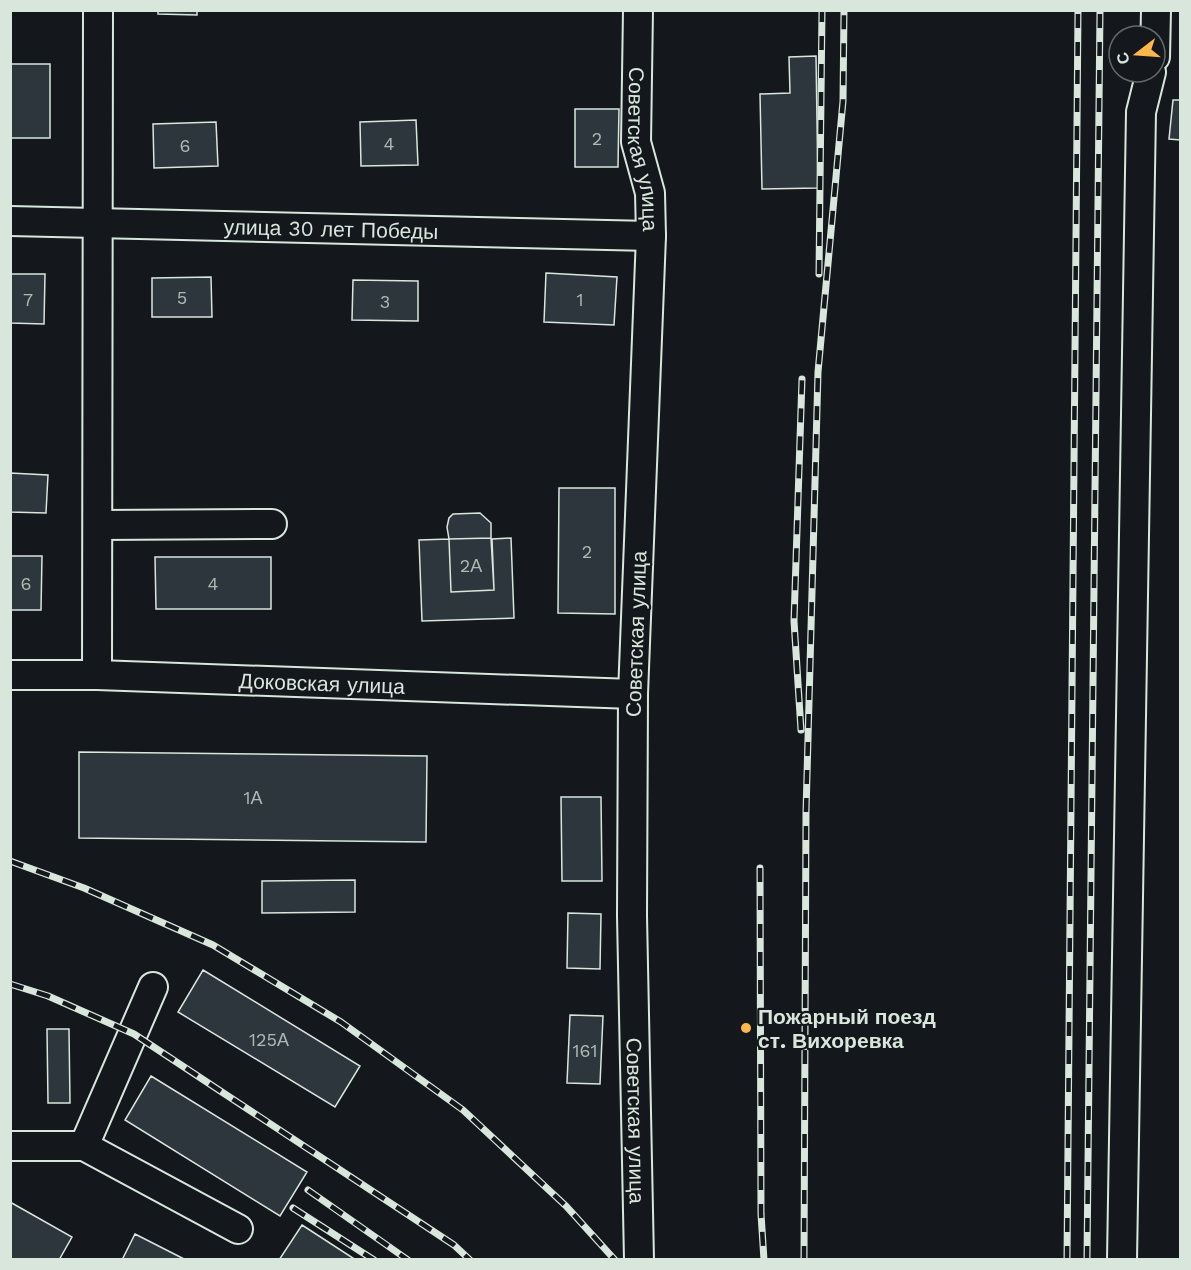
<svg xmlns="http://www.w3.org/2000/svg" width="1191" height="1270" viewBox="0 0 1191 1270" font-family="'Work Sans',sans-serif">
<rect width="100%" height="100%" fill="#14181c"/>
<path fill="#2c363c" stroke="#d8e6dc" stroke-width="1.5" d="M 158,10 L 197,10 L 197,15 L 158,14 Z
M 816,56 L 818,188 L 762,189 L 760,94 L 790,93 L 789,57 Z
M 10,64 L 50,64 L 50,138 L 10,138 Z
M 1173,100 L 1180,100 L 1180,140 L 1169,139 Z
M 575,109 L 619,109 L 618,167 L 575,167 Z
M 416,120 L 418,165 L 361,166 L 360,122 Z
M 216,122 L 218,166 L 154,168 L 153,124 Z
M 546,273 L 617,277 L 614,325 L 544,322 Z
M 10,274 L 45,274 L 44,324 L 10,323 Z
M 211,277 L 212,317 L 152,317 L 152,278 Z
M 353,280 L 418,281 L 418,321 L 352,320 Z
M 10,473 L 48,475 L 46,513 L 10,512 Z
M 559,488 L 615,488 L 615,614 L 558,613 Z
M 480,513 L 491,523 L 491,538 L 449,539 L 447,527 L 449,518 L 453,514 Z
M 491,538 L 494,590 L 451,592 L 449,539 Z
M 511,538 L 514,618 L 422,621 L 419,540 L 449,539 L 451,592 L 494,590 L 492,539 Z
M 10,556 L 42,556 L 41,610 L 10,610 Z
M 155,557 L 271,557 L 271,609 L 156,609 Z
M 79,752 L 427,756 L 426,842 L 79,838 Z
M 561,797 L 601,797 L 602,881 L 562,881 Z
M 355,880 L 355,912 L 262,913 L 262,881 Z
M 568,913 L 601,914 L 600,969 L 567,968 Z
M 203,970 L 360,1066 L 335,1107 L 178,1012 Z
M 570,1015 L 603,1016 L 600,1084 L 567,1083 Z
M 47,1029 L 69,1029 L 70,1103 L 48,1103 Z
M 151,1076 L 307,1172 L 280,1216 L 125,1120 Z
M 10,1202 L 72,1237 L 59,1260 L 10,1260 Z
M 302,1225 L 356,1260 L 279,1260 Z
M 135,1234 L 186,1260 L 122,1260 Z"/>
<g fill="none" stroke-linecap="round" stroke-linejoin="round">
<g stroke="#d8e6dc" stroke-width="32">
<g id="minor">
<path id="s1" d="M 638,10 L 636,142 L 650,193 L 651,236 L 633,694 L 632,916 L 639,1260"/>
<path d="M 1155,57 L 1156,10"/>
<path id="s2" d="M 10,221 L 651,236"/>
<path d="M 99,525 L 272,524"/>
<path id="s3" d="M 10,675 L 97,675 L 633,694"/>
<path d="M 97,675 L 98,10"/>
<path d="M 10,1146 L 84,1146 L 238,1229"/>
<path d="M 84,1146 L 153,987"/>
<path d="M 1122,1260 L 1141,112 L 1151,72"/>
</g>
</g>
<use href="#minor" stroke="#14181c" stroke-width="28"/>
<g stroke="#d8e6dc" stroke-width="7">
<path id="rail" d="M 819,274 L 822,10
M 801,730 L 794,621 L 802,379
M 10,861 L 84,888 L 213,945 L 341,1022 L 463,1110 L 566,1206 L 615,1260
M 760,868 L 761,1214 L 764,1260
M 10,984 L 48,996 L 134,1034 L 454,1245 L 470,1260
M 308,1190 L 408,1260
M 293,1208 L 374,1260
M 804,1260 L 806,812 L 818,372 L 843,101 L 844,10
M 1067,1260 L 1078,10
M 1087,1260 L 1100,10"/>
</g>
<use href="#rail" stroke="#14181c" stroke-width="4.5" stroke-dasharray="14" stroke-linecap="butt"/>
</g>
<circle fill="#ffb74d" stroke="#14181c" stroke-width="2" cx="746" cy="1028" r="6"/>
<g text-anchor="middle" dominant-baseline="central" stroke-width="4.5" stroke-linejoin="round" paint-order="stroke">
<g font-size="18" fill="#adbab4">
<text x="597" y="138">2</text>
<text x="389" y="143">4</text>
<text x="185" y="145">6</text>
<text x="182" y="297">5</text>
<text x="28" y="299">7</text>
<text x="580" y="299">1</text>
<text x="385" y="301">3</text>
<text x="587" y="551">2</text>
<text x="471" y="565">2А</text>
<text x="26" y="583">6</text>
<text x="213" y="583">4</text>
<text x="253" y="797">1А</text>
<text x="269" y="1039">125А</text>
<text x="585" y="1050">161</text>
</g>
<g font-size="21" fill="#d8e6dc" stroke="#14181c">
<text stroke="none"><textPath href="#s1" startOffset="140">Советская улица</textPath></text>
<text stroke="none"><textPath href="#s2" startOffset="321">улица 30 лет Победы</textPath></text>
<text transform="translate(636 634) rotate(-88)">Советская улица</text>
<text stroke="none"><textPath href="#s3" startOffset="312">Доковская улица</textPath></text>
<text stroke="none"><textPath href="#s1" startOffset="1113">Советская улица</textPath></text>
</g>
<g font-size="21" font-weight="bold" fill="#d8e6dc" stroke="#14181c" text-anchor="start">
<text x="758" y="1016">Пожарный поезд<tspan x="758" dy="24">ст. Вихоревка</tspan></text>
</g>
</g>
<rect width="1191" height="1270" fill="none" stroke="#d8e6dc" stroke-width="24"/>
<g transform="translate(1137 54) rotate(253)"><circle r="28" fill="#14181c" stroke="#626a69" stroke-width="1.5"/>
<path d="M0-4.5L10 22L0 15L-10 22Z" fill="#ffb74d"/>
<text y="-9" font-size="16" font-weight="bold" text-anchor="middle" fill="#d8e6dc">С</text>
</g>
</svg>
